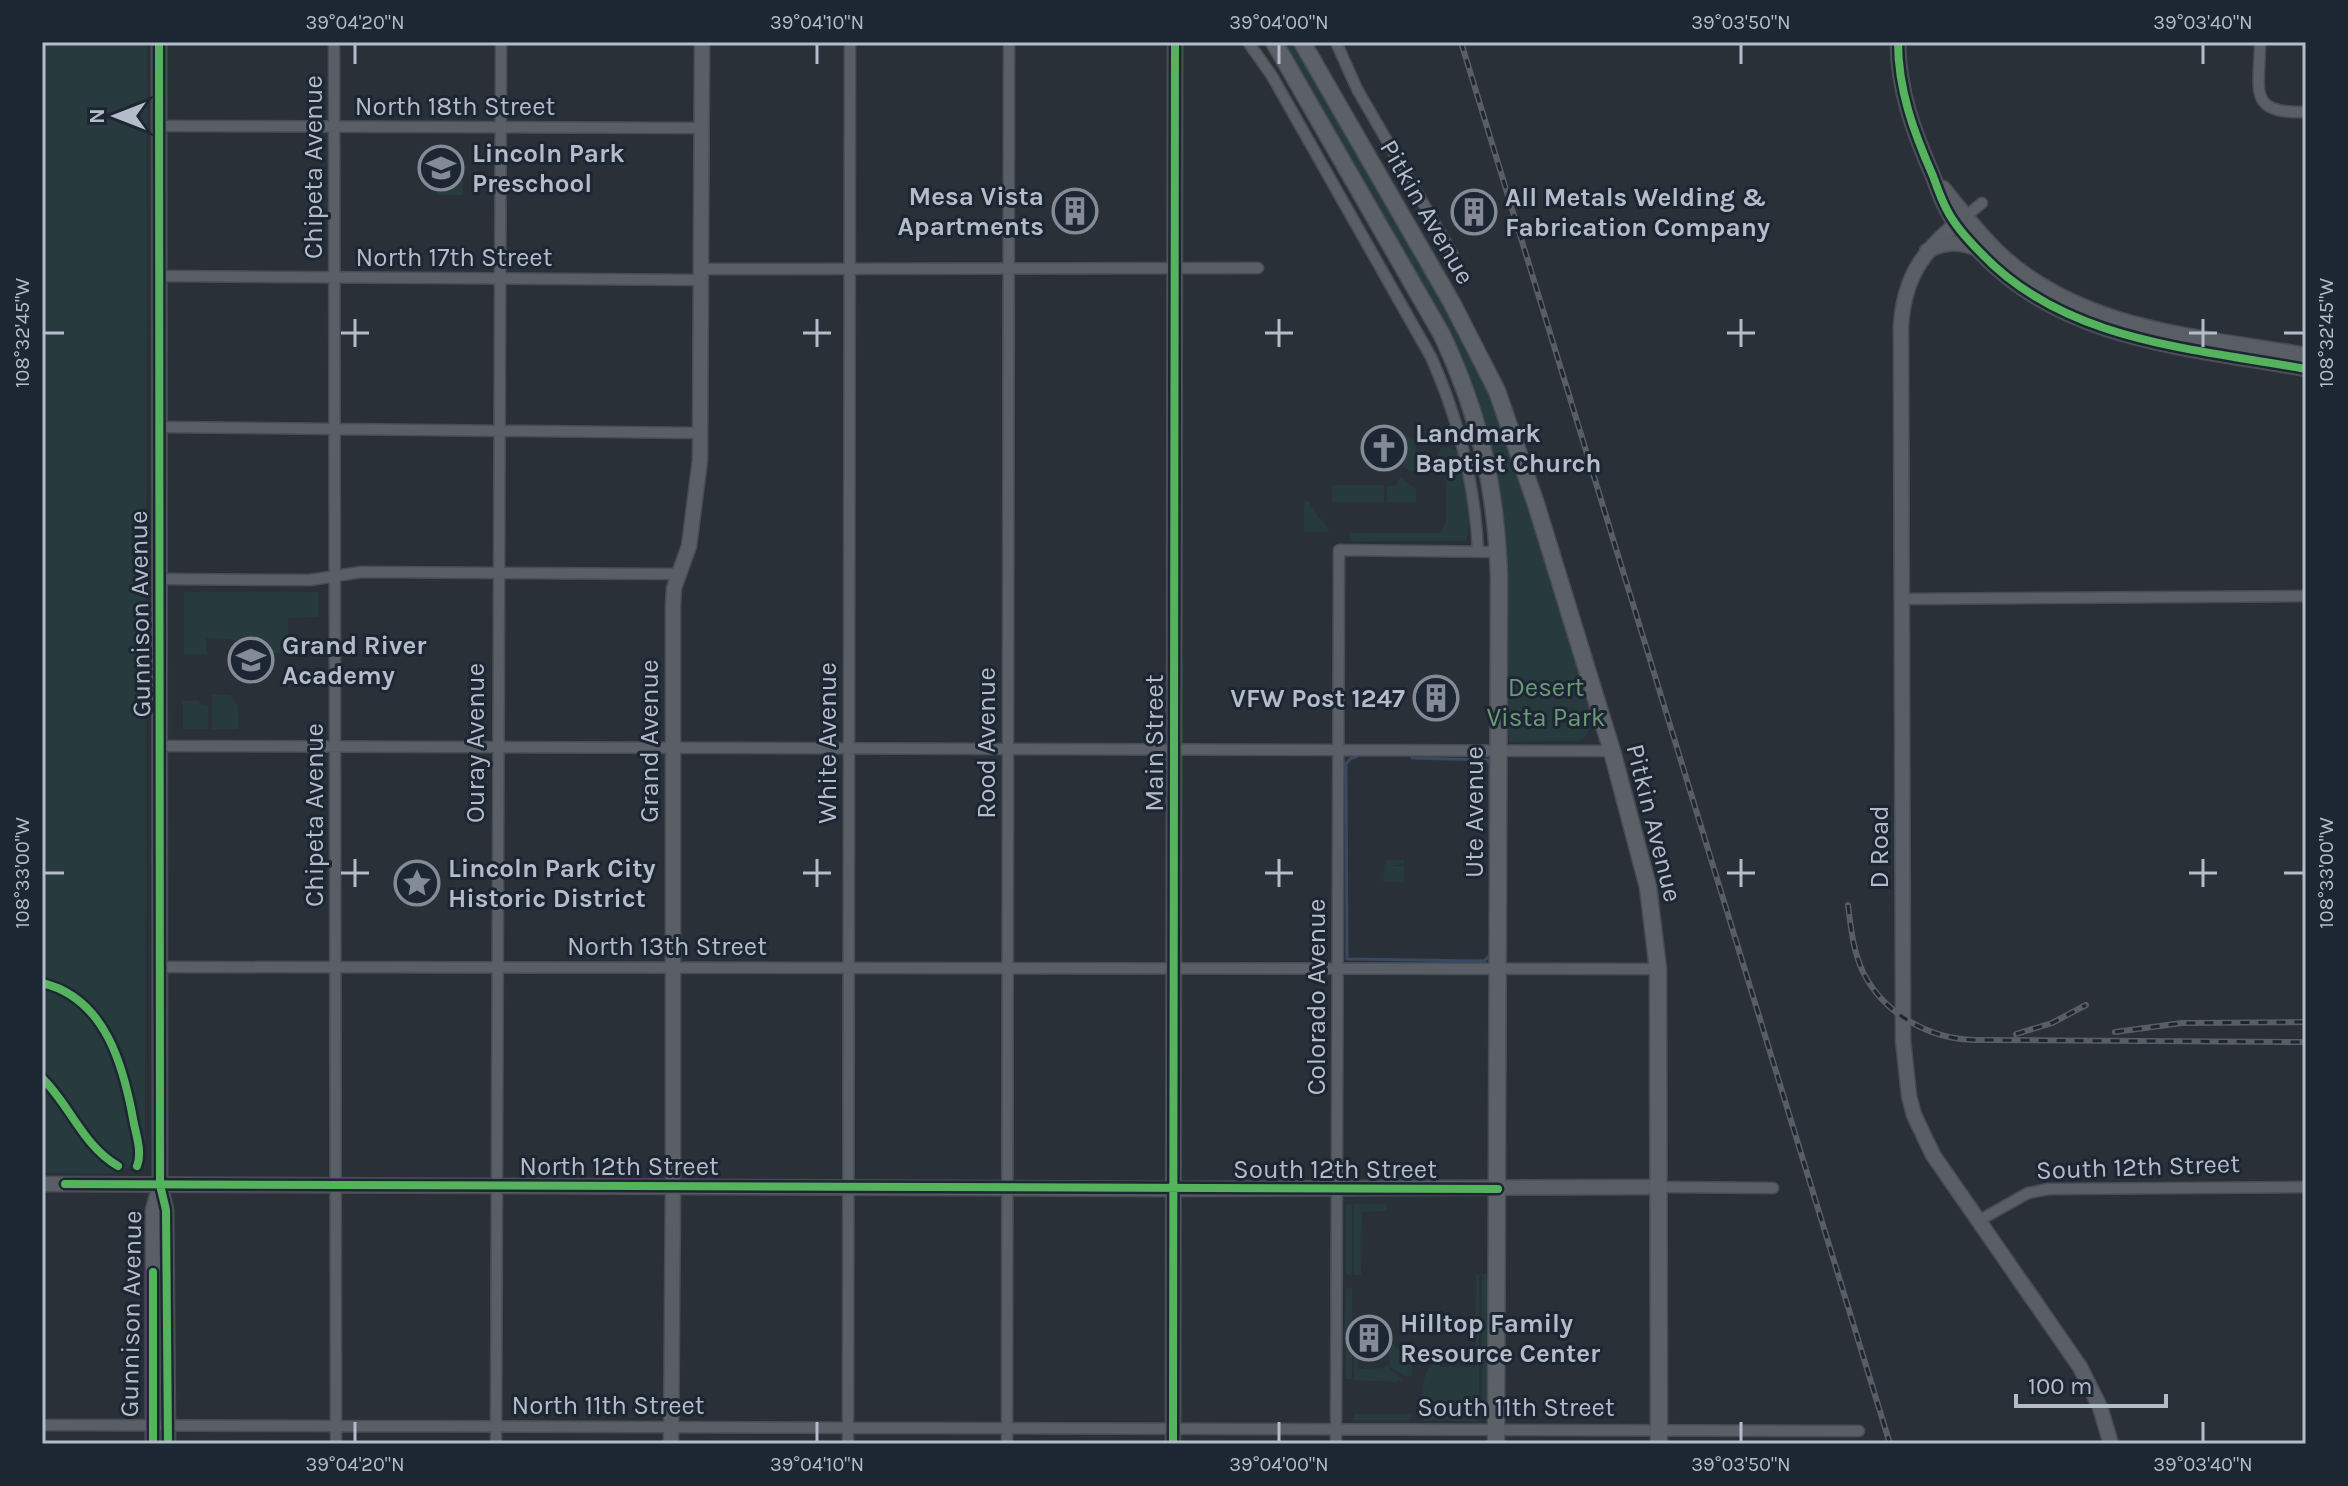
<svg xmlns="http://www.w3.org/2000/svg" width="2348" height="1486" viewBox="0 0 2348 1486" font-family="Karla,sans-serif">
<rect width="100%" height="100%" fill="#2a3038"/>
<path fill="#273a3e" d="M 42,42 L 147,42 L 145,1153 L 121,1173 L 42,1173 Z
M 1288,42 L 1294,42 L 1422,263 L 1468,348 L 1489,394 L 1511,451 L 1593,717 L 1587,735 L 1579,741 L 1511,742 L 1507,739 C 1501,684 1507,619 1506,563 C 1505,478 1482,398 1445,323 L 1286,44 Z
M 437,180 L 463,180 L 463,195 L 437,195 Z
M 1399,436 L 1409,436 L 1416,442 L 1414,471 L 1410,472 L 1396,460 L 1396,439 Z
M 1446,447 L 1458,450 C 1464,478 1475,514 1466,541 L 1352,541 L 1349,533 L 1440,533 L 1446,524 L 1446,464 L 1437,456 L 1440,449 Z
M 1400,477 L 1416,489 L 1416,502 L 1387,502 L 1387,486 L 1396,486 Z
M 1332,485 L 1384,485 L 1384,502 L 1332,502 Z
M 1304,500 L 1310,502 C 1313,517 1326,519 1329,532 L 1304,532 Z
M 184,592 L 318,592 L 318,617 L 288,618 L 288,637 L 292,637 L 292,654 L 240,652 L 239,640 L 210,638 L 206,639 L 207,654 L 184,654 Z
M 212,695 L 230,695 L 238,706 L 238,729 L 212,729 Z
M 197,700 L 201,704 L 208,705 L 208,729 L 183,729 L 183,701 Z
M 1385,860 L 1404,860 L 1404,864 L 1390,866 L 1404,866 L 1404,882 L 1383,882 Z
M 1352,1204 L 1352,1276 L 1346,1274 L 1346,1205 Z
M 1354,1204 L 1387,1204 L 1387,1211 L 1362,1212 L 1361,1275 L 1354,1275 Z
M 1476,1274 L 1479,1274 L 1479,1411 L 1423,1411 C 1423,1389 1419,1371 1440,1359 L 1440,1367 L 1475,1367 Z
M 1482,1274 L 1488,1274 L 1488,1412 L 1482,1412 Z
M 1352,1287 L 1352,1336 L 1345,1335 L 1346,1289 Z
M 1352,1338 L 1352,1379 L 1346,1379 L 1346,1339 Z
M 1389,1341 L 1398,1349 L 1412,1349 L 1412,1376 L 1404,1376 L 1390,1367 Z
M 1354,1344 L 1362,1345 L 1360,1360 L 1357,1361 L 1359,1362 L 1358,1369 L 1384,1368 L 1387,1366 L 1403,1380 L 1396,1382 L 1354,1380 Z
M 1354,1414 L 1412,1414 L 1412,1415 L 1410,1421 L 1354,1421 Z
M 1422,1414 L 1479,1414 L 1478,1421 L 1424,1421 Z"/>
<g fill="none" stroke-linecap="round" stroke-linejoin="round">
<path stroke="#384963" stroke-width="3" d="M 1356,757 L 1351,758 L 1346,764 L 1347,959 L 1484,961 L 1490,955
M 1412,758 L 1488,760 L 1490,765 L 1490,843"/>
<g stroke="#484c53" stroke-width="13">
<path id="minor" d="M 334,42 L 336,1444
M 1248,42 L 1272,76 L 1431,357 C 1458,418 1475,483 1478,551
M 1336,42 L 1357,89 L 1453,255
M 2260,42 C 2260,90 2246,114 2306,112
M 159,126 L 702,128
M 1966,216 L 1982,203
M 702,269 L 1258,268
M 158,276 L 702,280
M 158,427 L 700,433
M 158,579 L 310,580 L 361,572 L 679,574
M 1902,599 L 2306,596
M 162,746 L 1612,751
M 161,967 L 1658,969
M 1660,1187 L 1773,1188
M 1978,1221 L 2028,1193 L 2049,1189 L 2306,1187
M 42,1425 L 1859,1431
M 496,1444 L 501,42
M 848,1444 L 850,42
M 1007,1444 L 1009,42
M 1336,1444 L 1339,550 L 1498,552"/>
</g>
<g stroke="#484c53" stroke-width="17">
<path id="tertiary" d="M 159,42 L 160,1185 L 166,1210 L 168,1444
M 1965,217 C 1925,248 1904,275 1901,326 L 1903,1040 L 1909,1096 L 1914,1115 L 1933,1155 L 2080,1367 L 2100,1407 L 2111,1444
M 673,1186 L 673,606 L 674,588 L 689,546 L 700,460 L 702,42
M 153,1444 L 153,1210 L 159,1189
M 1173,1444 L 1175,42"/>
</g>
<g stroke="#484c53" stroke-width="17">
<path id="secondary" d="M 1898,42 C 1898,90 1914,133 1933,176 C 1937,187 1941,199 1947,210 C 1955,226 1968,240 1981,253 C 2065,342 2192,348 2306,369
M 1943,188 C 1961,210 1978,233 1999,253 C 2082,331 2199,336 2306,355
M 1927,251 C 1944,242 1958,241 1976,248
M 42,1184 L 1173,1189 L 1660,1187
M 671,1444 L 673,1186"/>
</g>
<g stroke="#484c55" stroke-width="19">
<path id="primary" d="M 1274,42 L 1442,335 C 1480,416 1496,488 1499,577 L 1496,1444
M 1302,42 L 1452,303 L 1497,391 L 1536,504 L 1612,751 L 1648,887 L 1658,969 L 1659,1444"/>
</g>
<use href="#minor" stroke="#5a5e66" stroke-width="10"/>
<use href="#tertiary" stroke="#5a5e66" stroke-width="14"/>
<use href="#secondary" stroke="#595d64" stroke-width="14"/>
<use href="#primary" stroke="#5c6168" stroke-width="16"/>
<g stroke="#595d64" stroke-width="6">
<path id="rail" d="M 1461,42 L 1890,1444
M 1848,905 C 1851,928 1853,951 1863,972 C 1884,1014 1929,1039 1975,1040 L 2306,1042
M 2115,1032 L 2182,1023 L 2306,1022
M 2016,1034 L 2052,1023 L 2086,1005"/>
</g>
<use href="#rail" stroke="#1d2633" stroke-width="3" stroke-dasharray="9" stroke-linecap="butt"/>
<g stroke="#1d2633" stroke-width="13">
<path id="cycleway" d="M 159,42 L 160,1185 L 166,1210 L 168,1444
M 1898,42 C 1898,90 1914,133 1933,176 C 1937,187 1941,199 1947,210 C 1955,226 1968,240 1981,253 C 2065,342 2192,348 2306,369
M 42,983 C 106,998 124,1067 134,1124 C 137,1137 142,1154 137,1166
M 42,1078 C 70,1105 83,1146 118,1166
M 65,1184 L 1498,1189
M 153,1444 L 153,1272
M 1173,1444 L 1175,42"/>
</g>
<use href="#cycleway" stroke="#56b35d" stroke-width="8"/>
</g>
<path fill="none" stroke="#b4bcc9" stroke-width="3" d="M 355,44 L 355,64M 817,44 L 817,64M 1279,44 L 1279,64M 1741,44 L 1741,64M 2203,44 L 2203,64M 355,319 L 355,347M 817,319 L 817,347M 1279,319 L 1279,347M 1741,319 L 1741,347M 2203,319 L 2203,347M 44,333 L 64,333M 341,333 L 369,333M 803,333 L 831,333M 1265,333 L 1293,333M 1727,333 L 1755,333M 2189,333 L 2217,333M 2284,333 L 2304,333M 355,859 L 355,887M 817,859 L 817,887M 1279,859 L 1279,887M 1741,859 L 1741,887M 2203,859 L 2203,887M 44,873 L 64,873M 341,873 L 369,873M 803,873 L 831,873M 1265,873 L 1293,873M 1727,873 L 1755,873M 2189,873 L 2217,873M 2284,873 L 2304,873M 355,1422 L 355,1442M 817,1422 L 817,1442M 1279,1422 L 1279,1442M 1741,1422 L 1741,1442M 2203,1422 L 2203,1442"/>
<defs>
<g id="school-ring" transform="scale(2.3)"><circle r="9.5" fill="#1d2633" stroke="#848b96" stroke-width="1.5"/><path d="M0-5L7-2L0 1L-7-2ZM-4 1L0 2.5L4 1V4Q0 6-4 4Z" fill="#848b96"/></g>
<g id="building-ring" transform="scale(2.3)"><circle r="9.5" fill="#1d2633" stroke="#848b96" stroke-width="1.5"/><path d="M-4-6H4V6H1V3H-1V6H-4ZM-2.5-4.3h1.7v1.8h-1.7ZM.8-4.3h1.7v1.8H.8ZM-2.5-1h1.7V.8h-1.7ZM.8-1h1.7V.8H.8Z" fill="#848b96"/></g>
<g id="church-ring" transform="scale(2.3)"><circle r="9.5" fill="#1d2633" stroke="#848b96" stroke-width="1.5"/><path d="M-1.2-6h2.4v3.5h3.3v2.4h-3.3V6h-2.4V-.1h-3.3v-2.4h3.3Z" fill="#848b96"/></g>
<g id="sight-ring" transform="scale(2.3)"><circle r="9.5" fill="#1d2633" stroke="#848b96" stroke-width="1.5"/><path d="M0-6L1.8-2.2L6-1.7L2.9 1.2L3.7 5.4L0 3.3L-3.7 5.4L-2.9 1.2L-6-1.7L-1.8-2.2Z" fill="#848b96"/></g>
</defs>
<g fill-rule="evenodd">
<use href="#school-ring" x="441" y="168"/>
<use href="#building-ring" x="1075" y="211"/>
<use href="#building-ring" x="1474" y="212"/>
<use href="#church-ring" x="1384" y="448"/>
<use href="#school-ring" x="251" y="660"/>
<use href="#building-ring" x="1436" y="698"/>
<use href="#sight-ring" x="417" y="883"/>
<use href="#building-ring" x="1369" y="1338"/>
</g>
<g text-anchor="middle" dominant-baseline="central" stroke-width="6" stroke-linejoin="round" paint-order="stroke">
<g font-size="26" fill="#b4bcc9" stroke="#1d2633">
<text x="455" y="106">North 18th Street</text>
<text transform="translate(313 167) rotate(-90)">Chipeta Avenue</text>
<text transform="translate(1427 212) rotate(60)">Pitkin Avenue</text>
<text x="454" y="257">North 17th Street</text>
<text transform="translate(140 614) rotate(-91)">Gunnison Avenue</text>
<text transform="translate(649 741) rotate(-90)">Grand Avenue</text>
<text transform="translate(475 743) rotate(-90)">Ouray Avenue</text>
<text transform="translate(827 743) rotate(-90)">White Avenue</text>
<text transform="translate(986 743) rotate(-90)">Rood Avenue</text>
<text transform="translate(1154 743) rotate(-90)">Main Street</text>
<text transform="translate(1474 812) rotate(-90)">Ute Avenue</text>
<text transform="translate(314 815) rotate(-90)">Chipeta Avenue</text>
<text transform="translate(1654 823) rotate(76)">Pitkin Avenue</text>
<text transform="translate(1879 847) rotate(-90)">D Road</text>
<text x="667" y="946">North 13th Street</text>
<text transform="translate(1316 997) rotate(-90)">Colorado Avenue</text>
<text x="619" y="1166">North 12th Street</text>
<text transform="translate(2138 1167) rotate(-2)">South 12th Street</text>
<text x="1335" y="1169">South 12th Street</text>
<text transform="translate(131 1314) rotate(-89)">Gunnison Avenue</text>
<text x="608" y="1405">North 11th Street</text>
<text x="1516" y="1407">South 11th Street</text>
</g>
<g font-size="26" font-weight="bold" fill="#b4bcc9" stroke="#1d2633" text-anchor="start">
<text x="472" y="153">Lincoln Park<tspan x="472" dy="30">Preschool</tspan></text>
<text x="1044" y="196" text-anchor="end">Mesa Vista<tspan x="1044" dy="30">Apartments</tspan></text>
<text x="1505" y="197">All Metals Welding &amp;<tspan x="1505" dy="30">Fabrication Company</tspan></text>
<text x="1415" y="433">Landmark<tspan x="1415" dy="30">Baptist Church</tspan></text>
<text x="282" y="645">Grand River<tspan x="282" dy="30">Academy</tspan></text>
<text x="1405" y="698" text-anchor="end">VFW Post 1247</text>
<text x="448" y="868">Lincoln Park City<tspan x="448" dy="30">Historic District</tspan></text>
<text x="1400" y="1323">Hilltop Family<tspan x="1400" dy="30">Resource Center</tspan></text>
</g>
<g font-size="26" fill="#6b9a76" stroke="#1d2633">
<text x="1546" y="687">Desert<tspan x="1546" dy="30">Vista Park</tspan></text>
</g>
</g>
<rect width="2348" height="1486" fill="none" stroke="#1d2633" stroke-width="88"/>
<g transform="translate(116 116) rotate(270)" stroke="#1d2633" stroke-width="6" paint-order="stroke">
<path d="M0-6L14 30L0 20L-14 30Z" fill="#b4bcc9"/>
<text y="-12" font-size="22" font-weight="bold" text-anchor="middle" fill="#b4bcc9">N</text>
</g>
<path d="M2016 1394v12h150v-12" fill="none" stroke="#b4bcc9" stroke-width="4"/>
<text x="2028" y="1394" font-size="24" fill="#b4bcc9" stroke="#1d2633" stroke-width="6" paint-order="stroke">100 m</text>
<rect x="44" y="44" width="2260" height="1398" fill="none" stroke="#b4bcc9" stroke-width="3"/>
<g font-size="20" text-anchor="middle" fill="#b4bcc9">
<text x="355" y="29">39°04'20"N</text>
<text x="817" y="29">39°04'10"N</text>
<text x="1279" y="29">39°04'00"N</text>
<text x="1741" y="29">39°03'50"N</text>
<text x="2203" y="29">39°03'40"N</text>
<text transform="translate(2326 333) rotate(-90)" y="7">108°32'45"W</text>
<text transform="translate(22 333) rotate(-90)" y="7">108°32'45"W</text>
<text transform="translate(2326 873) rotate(-90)" y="7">108°33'00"W</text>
<text transform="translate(22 873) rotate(-90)" y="7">108°33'00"W</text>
<text x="355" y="1471">39°04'20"N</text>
<text x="817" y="1471">39°04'10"N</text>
<text x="1279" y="1471">39°04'00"N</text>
<text x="1741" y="1471">39°03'50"N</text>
<text x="2203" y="1471">39°03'40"N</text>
</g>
</svg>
